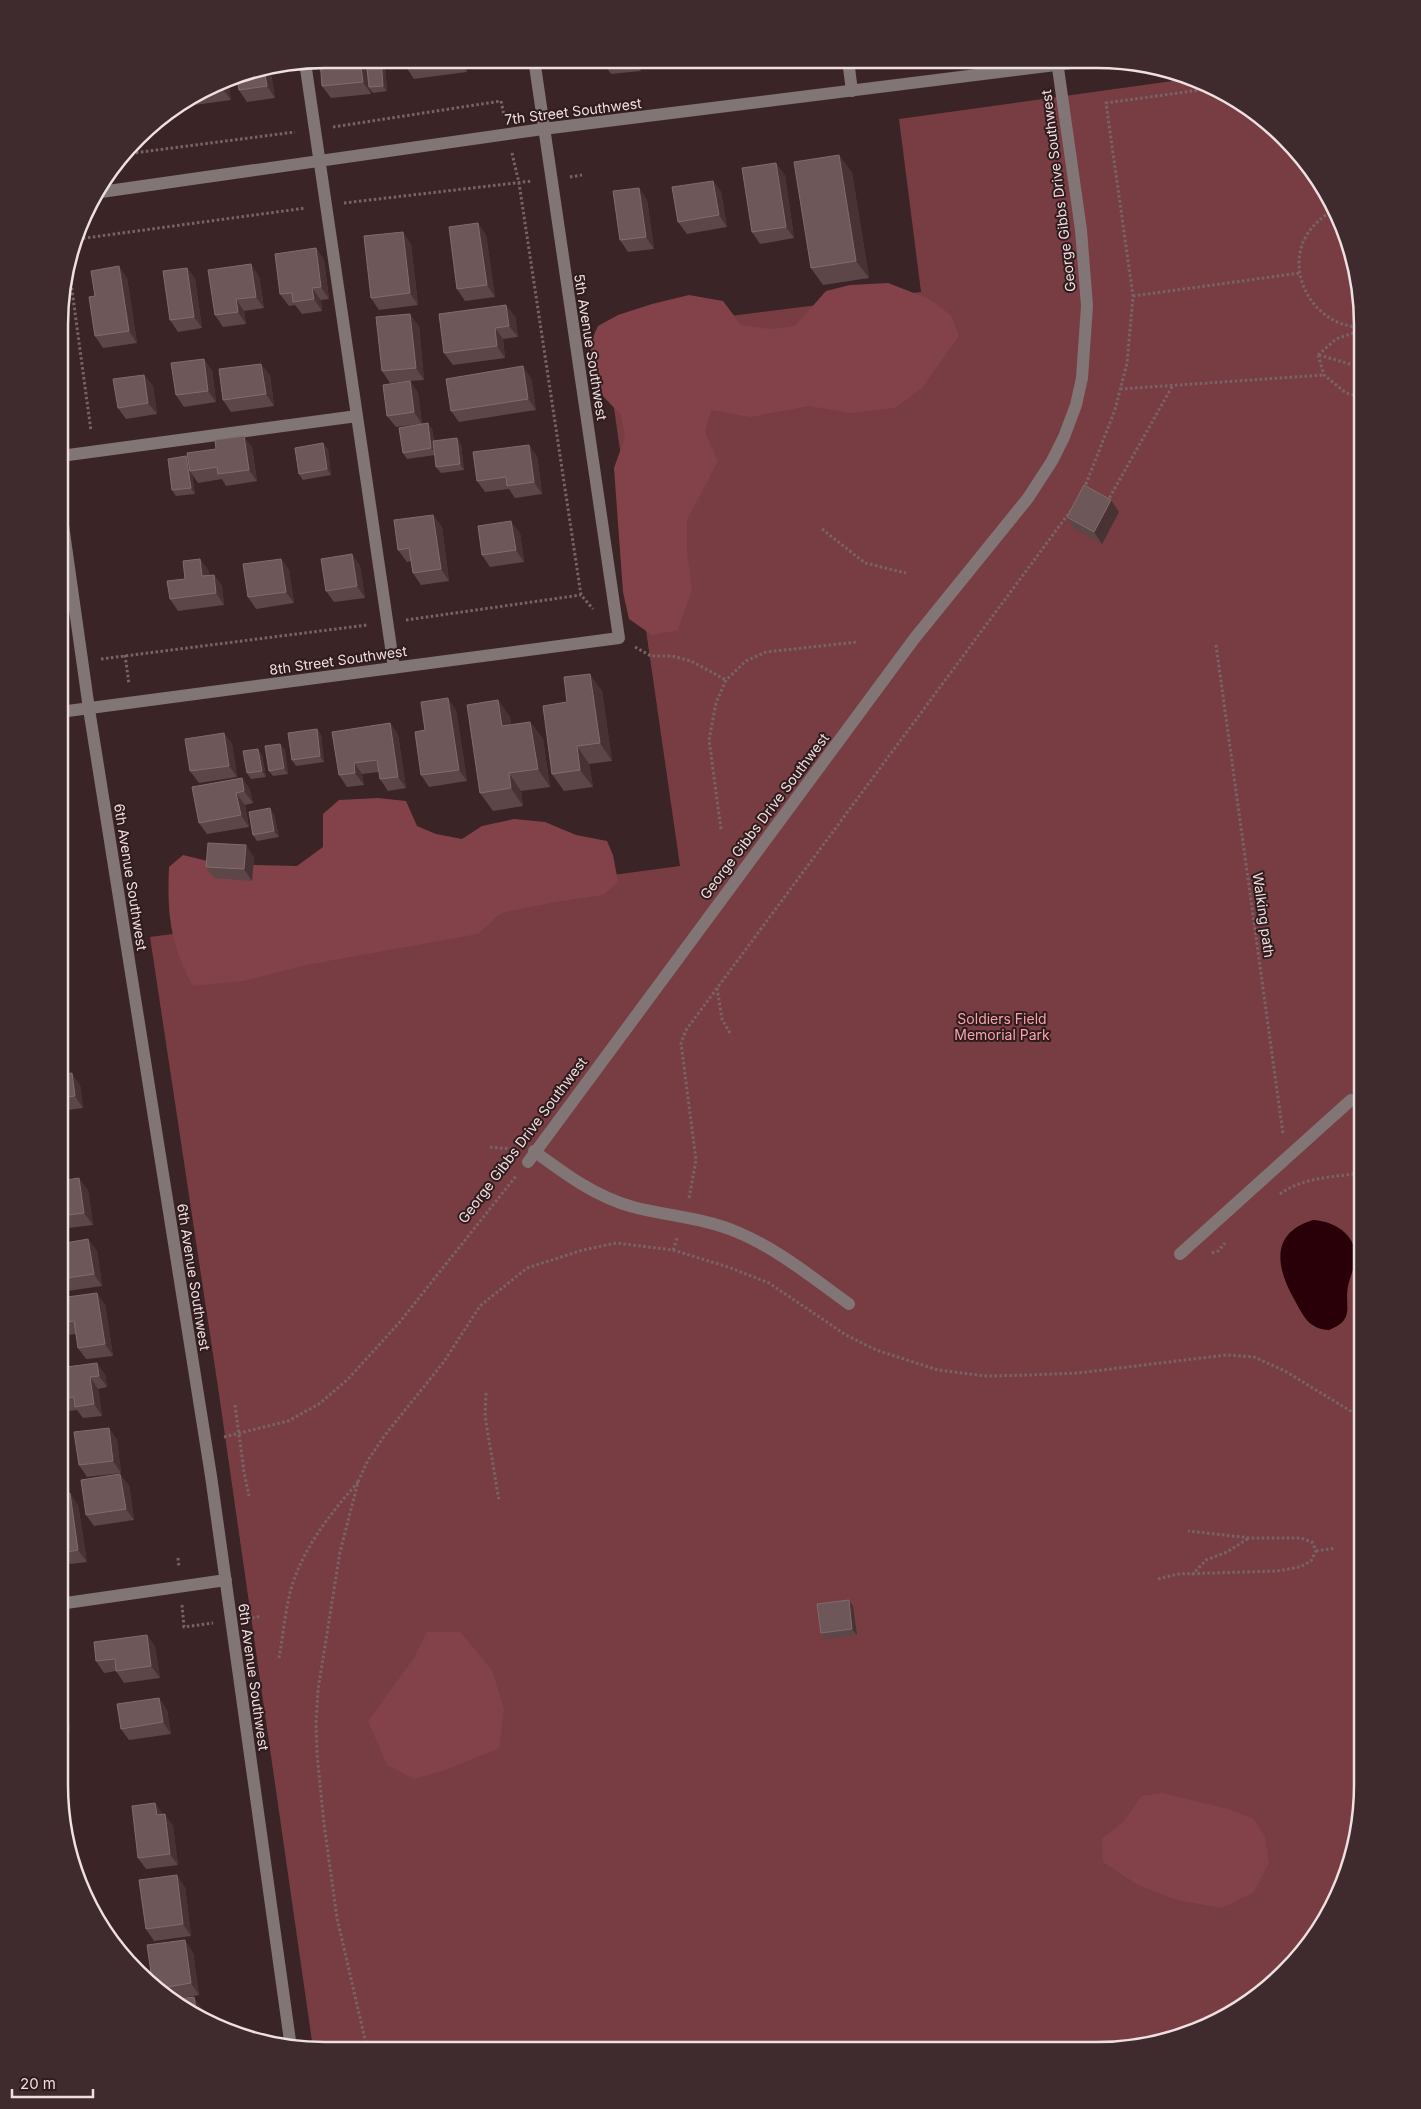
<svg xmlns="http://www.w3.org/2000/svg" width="1421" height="2109" viewBox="0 0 1421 2109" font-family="Inter,sans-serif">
<rect width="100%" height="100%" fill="#3a2426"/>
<path fill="#773d43" d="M 1194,78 L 1258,114 L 1307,163 L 1342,223 L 1362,325 L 1362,1802 L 1342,1886 L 1307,1946 L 1258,1995 L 1198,2030 L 1097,2050 L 313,2048 L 219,1394 L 150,937 L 680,866 L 603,332 L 921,292 L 899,119 Z"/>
<path fill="#83424a" d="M 888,283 L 927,298 L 951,315 L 959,336 L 921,389 L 895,408 L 850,413 L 809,406 L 750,417 L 711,410 L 705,432 L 718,461 L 687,520 L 687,551 L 692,589 L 678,630 L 652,635 L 629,619 L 623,592 L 614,468 L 625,437 L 621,415 L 602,395 L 594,375 L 590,344 L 598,326 L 618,315 L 652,304 L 689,295 L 723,301 L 741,325 L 770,329 L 795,326 L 826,291 L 850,285 Z
M 378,798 L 406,801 L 417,826 L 436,834 L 462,839 L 482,826 L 514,819 L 545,822 L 576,835 L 607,841 L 613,855 L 618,882 L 603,895 L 555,902 L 501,913 L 478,934 L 306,965 L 243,981 L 193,986 C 170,944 167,914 169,867 L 183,855 L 220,864 L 297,866 L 323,847 L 323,814 L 339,800 Z
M 427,1632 L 460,1632 L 492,1670 L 504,1709 L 499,1748 L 446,1770 L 414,1779 L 387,1765 L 368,1721 L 414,1658 Z
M 1162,1793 L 1228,1809 L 1254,1819 L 1265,1837 L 1269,1863 L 1253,1893 L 1222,1908 L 1177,1900 L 1138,1885 L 1103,1862 L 1102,1839 L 1125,1820 L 1141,1796 Z"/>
<path fill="#290007" d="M 1313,1220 C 1334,1221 1358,1235 1355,1260 C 1354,1269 1350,1277 1348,1286 C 1344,1308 1356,1319 1329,1330 C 1308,1329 1303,1315 1294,1299 C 1276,1267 1270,1233 1313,1220 Z"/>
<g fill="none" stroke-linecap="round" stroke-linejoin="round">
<path stroke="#786466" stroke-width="3" stroke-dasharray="2.5 2.5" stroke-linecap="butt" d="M 333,127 L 501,101 L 504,115
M 512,153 L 519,183 L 581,595 L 593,609
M 126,154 L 295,132
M 570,177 L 582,175
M 344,203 L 532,181
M 1334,209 C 1323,217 1313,224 1306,236 C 1284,276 1317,328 1362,327
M 78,239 L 306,208
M 69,268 L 91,431
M 1133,296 L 1300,273
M 1318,355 L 1324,375 L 1346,393 L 1362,397
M 1318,355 L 1336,339 L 1362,330
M 1319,355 L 1350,364 L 1362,363
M 1120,389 L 1324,375
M 1084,489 L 1115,410 L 1127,363 L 1133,296 L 1106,103 L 1214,88
M 1107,502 L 1173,385
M 822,529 L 865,563 L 906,573
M 406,620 L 581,595
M 1216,645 L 1283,1134
M 635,647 L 651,656 L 672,656 L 691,661 L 726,680
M 125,655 L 129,684
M 101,659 L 367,625
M 721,829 L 709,740 L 716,703 L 726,680 L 746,661 L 766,652 L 857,642
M 717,988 L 722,1019 L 731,1035
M 490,1147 L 512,1149
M 1280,1194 C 1303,1177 1334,1177 1362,1173
M 689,1198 L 696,1160 L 681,1043 L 686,1030 L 1072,509
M 673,1250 L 678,1236
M 1212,1253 L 1218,1251 L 1225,1243
M 486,1393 L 485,1416 L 499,1501
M 235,1405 L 244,1472 L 249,1496
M 224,1437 L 288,1421 L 319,1404 L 348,1379 L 399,1323 L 516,1176
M 1316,1551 L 1336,1548
M 178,1558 L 179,1567
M 1192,1575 L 1206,1560 L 1227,1552 L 1249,1538
M 1158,1579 L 1178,1574 L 1277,1571 L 1300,1567 L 1311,1561 L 1316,1551 L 1312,1542 L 1301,1538 L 1250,1538 L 1188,1531
M 182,1605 L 184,1627 L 213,1623
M 252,1618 L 261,1616
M 279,1658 C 283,1636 285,1611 291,1589 C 303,1548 330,1514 358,1482
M 367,2048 L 337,1918 L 324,1824 L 317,1754 L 316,1722 L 318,1690 L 340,1552 L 358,1482 L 368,1460 L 385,1435 L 443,1363 L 480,1306 L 527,1268 L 583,1250 L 616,1243 L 673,1250 L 728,1267 L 769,1283 L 846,1335 L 876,1350 L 938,1370 L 986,1376 L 1029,1375 L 1078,1373 L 1226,1355 L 1254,1357 L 1285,1371 L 1362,1418"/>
<path stroke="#817575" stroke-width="12" d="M 848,60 L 852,91
M 305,62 L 394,668
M 94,193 L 543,129 L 1088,61
M 61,456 L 357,416
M 61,511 L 89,709 L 211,1476 L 291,2048
M 60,712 L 619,638 L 534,59
M 534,1151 C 565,1174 596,1197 633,1207 C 668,1216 704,1218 737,1232 C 778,1249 814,1279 849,1304
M 528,1162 L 914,639 L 1028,498 L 1052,461 L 1064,437 L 1076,405 L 1082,378 L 1087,306 L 1081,230 L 1057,61
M 1180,1254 L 1351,1100
M 59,1604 L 226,1580"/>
</g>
<path fill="#5d4647" d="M 405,59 L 466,59 L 467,72 L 414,79 L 406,67 Z
M 603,60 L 640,60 L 641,71 L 611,74 L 603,62 Z
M 385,64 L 387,91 L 373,93 L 370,89 L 371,94 L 331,98 L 322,86 Z
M 270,68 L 275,98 L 247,102 L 239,90 Z
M 228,80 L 231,100 L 194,105 L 190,101 Z
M 839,155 L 852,173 L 869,278 L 823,285 L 811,268 Z
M 785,175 L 794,238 L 760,244 L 752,232 Z
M 713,181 L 721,192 L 727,227 L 687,234 L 678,222 Z
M 639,188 L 647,200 L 654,249 L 628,252 L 620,240 Z
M 486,235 L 495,297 L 465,301 L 457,289 Z
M 411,244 L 418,305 L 379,310 L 371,298 Z
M 316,248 L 324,260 L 329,299 L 321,300 L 322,311 L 302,314 L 295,305 L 289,306 L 280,294 Z
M 187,268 L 195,279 L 202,328 L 178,332 L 170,320 Z
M 259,276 L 264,308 L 244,311 L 246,324 L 223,327 L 215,315 Z
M 127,278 L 137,343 L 103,348 L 95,336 L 95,296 Z
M 515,316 L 518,337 L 503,339 L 505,358 L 453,365 L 444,353 Z
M 419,326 L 424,380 L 410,381 L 418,393 L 422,424 L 432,429 L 434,441 L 461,444 L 464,470 L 441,473 L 436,467 L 435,455 L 407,459 L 403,453 L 421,424 L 396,427 L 387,416 L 409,381 L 390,383 L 382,371 Z
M 212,370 L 216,402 L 184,407 L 176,395 Z
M 144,375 L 153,386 L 157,414 L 126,419 L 118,408 Z
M 270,375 L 274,406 L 231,412 L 223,400 Z
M 531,378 L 536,410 L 459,422 L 451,411 Z
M 252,447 L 257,481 L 226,486 L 222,479 L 198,483 L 192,474 L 195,494 L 176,496 L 172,490 L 186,456 L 188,458 Z
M 328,449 L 331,475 L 303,480 L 299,474 Z
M 537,456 L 542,494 L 515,498 L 509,489 L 485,492 L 477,481 Z
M 1111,500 L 1119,512 L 1102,544 L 1075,529 L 1067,517 Z
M 433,515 L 442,527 L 449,581 L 421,585 L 413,573 L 411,561 L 407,562 L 398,550 Z
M 520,533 L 524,562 L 490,567 L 482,555 Z
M 352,554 L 360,566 L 365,598 L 334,602 L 326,591 Z
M 200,559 L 208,570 L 209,575 L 214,575 L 222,586 L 224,605 L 178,611 L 170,599 Z
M 281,559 L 289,570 L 294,603 L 256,609 L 248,597 Z
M 602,691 L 612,761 L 589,764 L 593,787 L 564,791 L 552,774 L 567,702 Z
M 498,700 L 510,717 L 511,725 L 530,722 L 543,739 L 550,787 L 521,791 L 523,806 L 493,811 L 480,793 Z
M 456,710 L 467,781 L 429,787 L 421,775 L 425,730 Z
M 390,723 L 398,735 L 406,788 L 388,791 L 380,779 L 379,772 L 362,774 L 364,785 L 347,787 L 339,775 Z
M 317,729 L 321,735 L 324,762 L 296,766 L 292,760 Z
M 224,733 L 232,744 L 237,777 L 199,783 L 190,771 Z
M 280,744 L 285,750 L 288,774 L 273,776 L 269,771 Z
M 262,755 L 266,777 L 251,779 L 247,773 Z
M 242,778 L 250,790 L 253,803 L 245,805 L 249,827 L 207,834 L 199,823 Z
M 274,814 L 279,837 L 257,841 L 253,835 Z
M 254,857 L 252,881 L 214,878 L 206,867 Z
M 60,1015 L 61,1017 L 67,1058 L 60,1059 Z
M 60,1075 L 80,1085 L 83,1108 L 60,1111 Z
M 60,1181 L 88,1190 L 93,1225 L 60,1229 Z
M 88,1239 L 97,1251 L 102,1286 L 60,1292 L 60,1244 Z
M 60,1298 L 105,1304 L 113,1356 L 86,1359 L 78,1348 L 76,1334 L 67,1335 L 59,1324 Z
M 59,1368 L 105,1374 L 107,1387 L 98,1389 L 102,1416 L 83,1418 L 77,1410 L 61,1412 L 59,1410 Z
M 109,1428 L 117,1440 L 121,1473 L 87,1477 L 79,1465 Z
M 129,1485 L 134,1520 L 94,1526 L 86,1515 Z
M 59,1495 L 78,1505 L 87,1562 L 70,1564 L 62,1553 L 61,1548 L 59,1549 Z
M 853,1606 L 857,1635 L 825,1639 L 821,1633 Z
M 147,1635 L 155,1647 L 160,1678 L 124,1683 L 116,1671 L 104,1673 L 96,1661 Z
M 159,1698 L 167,1710 L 171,1734 L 129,1740 L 121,1729 Z
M 59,1708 L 68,1714 L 70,1732 L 59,1733 Z
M 155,1803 L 163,1815 L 173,1826 L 178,1865 L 146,1869 L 138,1858 Z
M 185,1887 L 191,1936 L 154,1941 L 146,1929 Z
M 193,1952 L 199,1995 L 170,2000 L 163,1995 L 153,1986 Z"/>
<path fill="#483233" d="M 360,59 L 367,59 L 369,87 L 370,89 L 371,94 L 363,82 Z
M 381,59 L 385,64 L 387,91 L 383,86 Z
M 459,59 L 466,59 L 467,72 L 459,60 Z
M 633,60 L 640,60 L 641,71 Z
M 270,68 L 275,98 L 267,86 L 264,69 Z
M 228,80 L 231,100 L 222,88 L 222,83 Z
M 839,155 L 852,173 L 869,278 L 856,261 Z
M 776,163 L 785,175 L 794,238 L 786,227 Z
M 713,181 L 721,192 L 727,227 L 719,215 Z
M 639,188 L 647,200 L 654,249 L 646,237 Z
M 478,223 L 486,235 L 495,297 L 487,285 Z
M 403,232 L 411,244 L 418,305 L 410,293 Z
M 316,248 L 324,260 L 329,299 L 321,287 Z
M 251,264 L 259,276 L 264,308 L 256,297 Z
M 119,266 L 127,278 L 137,343 L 129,331 Z
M 187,268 L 195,279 L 202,328 L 194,317 Z
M 312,288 L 321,300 L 322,311 L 314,299 Z
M 236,299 L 244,311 L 246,324 L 238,312 Z
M 506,305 L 515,316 L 518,337 L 509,326 Z
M 410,314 L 419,326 L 424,380 L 416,368 Z
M 495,328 L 503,339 L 505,358 L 497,346 Z
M 204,359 L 212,370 L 216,402 L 208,391 Z
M 261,364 L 270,375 L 274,406 L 266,394 Z
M 523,366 L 531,378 L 536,410 L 528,399 Z
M 144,375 L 153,386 L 157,414 L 148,403 Z
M 410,381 L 418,393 L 422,424 L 414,412 Z
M 428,423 L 432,429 L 436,454 L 431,448 Z
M 244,436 L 252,447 L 257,481 L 249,470 Z
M 457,438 L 461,444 L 464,470 L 460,464 Z
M 323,443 L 328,449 L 331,475 L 327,469 Z
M 529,445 L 537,456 L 542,494 L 534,482 Z
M 186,456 L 191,462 L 190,471 L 192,474 L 195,494 L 191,488 Z
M 1111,500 L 1119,512 L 1102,544 L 1094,532 Z
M 433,515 L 442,527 L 449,581 L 441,569 Z
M 511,521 L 520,533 L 524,562 L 516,550 Z
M 352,554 L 360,566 L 365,598 L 357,586 Z
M 200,559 L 208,570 L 211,588 L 202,576 Z
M 281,559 L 289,570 L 294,603 L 286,592 Z
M 214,575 L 222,586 L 224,605 L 216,593 Z
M 590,674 L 602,691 L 612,761 L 600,743 Z
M 448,698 L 456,710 L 467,781 L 459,770 Z
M 498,700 L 510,717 L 514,744 L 502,726 Z
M 530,722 L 543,739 L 550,787 L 538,769 Z
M 390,723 L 398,735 L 406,788 L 398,777 Z
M 317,729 L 321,735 L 324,762 L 320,756 Z
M 224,733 L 232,744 L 237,777 L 229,766 Z
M 280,744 L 285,750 L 288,774 L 284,768 Z
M 577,746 L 589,764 L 593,787 L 580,770 Z
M 258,749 L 262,755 L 266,777 L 262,771 Z
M 354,763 L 362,774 L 364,785 L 355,773 Z
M 509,773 L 521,791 L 523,806 L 511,788 Z
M 242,778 L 250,790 L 253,803 L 244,791 Z
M 236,793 L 245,805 L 249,827 L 241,815 Z
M 270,808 L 274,814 L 279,837 L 274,831 Z
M 246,845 L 254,857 L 252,881 L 244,869 Z
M 60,958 L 62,973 L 60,970 Z
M 60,1015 L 61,1017 L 67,1058 L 60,1047 Z
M 72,1073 L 80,1085 L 83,1108 L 75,1096 Z
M 79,1178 L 88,1190 L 93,1225 L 84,1213 Z
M 88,1239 L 97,1251 L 102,1286 L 94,1274 Z
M 97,1293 L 105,1304 L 113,1356 L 105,1344 Z
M 97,1363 L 105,1374 L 107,1387 L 99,1376 Z
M 90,1377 L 98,1389 L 102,1416 L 94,1404 Z
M 109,1428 L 117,1440 L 121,1473 L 113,1461 Z
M 120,1474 L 129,1485 L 134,1520 L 126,1509 Z
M 70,1493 L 78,1505 L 87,1562 L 78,1550 Z
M 849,1600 L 853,1606 L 857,1635 L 852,1629 Z
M 147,1635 L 155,1647 L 160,1678 L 151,1666 Z
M 159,1698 L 167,1710 L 171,1734 L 163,1722 Z
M 64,1708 L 68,1714 L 70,1732 L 66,1726 Z
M 155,1803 L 163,1815 L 157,1815 Z
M 165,1814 L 173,1826 L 178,1865 L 170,1854 Z
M 177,1875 L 185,1887 L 191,1936 L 183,1924 Z
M 185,1940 L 193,1952 L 199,1995 L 191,1983 Z
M 194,1997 L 202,2009 L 204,2019 L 197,2015 Z"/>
<path fill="#6d5758" stroke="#816c6d" d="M 325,59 L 360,59 L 363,82 L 322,86 L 320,60 Z
M 366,59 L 381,59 L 383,86 L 369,87 Z
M 405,59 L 459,59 L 459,60 L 406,67 Z
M 603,60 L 628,60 L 603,62 Z
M 264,69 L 267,86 L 239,90 L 236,74 L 239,73 Z
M 222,83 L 222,88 L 209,90 Z
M 839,155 L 856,261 L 811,268 L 794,162 Z
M 776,163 L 786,227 L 752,232 L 742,168 Z
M 713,181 L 719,215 L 678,222 L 672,187 Z
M 639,188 L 646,237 L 620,240 L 613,191 Z
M 478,223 L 487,285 L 457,289 L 449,227 Z
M 403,232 L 410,293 L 371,298 L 364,236 Z
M 316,248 L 321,287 L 312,288 L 314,299 L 293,302 L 292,293 L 280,294 L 275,254 Z
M 251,264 L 256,297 L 236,299 L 238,312 L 215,315 L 208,270 Z
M 119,266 L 129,331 L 95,336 L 89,297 L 95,296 L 91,271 Z
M 187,268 L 194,317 L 170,320 L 163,271 Z
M 506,305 L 509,326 L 495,328 L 497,346 L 444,353 L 439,314 Z
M 410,314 L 416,368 L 382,371 L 376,317 Z
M 204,359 L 208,391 L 176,395 L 171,363 Z
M 261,364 L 266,394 L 223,400 L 219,369 Z
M 523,366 L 528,399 L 451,411 L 446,379 Z
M 144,375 L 148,403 L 118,408 L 113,379 Z
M 410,381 L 414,412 L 387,416 L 383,385 Z
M 428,423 L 431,448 L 403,453 L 399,428 Z
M 244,436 L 249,470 L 218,474 L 217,467 L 190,471 L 187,453 L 216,449 L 215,440 Z
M 457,438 L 460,464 L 436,467 L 433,441 Z
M 323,443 L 327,469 L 299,474 L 295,448 Z
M 529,445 L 534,482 L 507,486 L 506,477 L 477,481 L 473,452 Z
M 186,456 L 191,488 L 172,490 L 168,459 Z
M 1084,485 L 1111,500 L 1094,532 L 1067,517 Z
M 433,515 L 441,569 L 413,573 L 409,548 L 398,550 L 394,520 Z
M 511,521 L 516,550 L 482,555 L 478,526 Z
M 352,554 L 357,586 L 326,591 L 321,559 Z
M 200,559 L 202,576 L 214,575 L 216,593 L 170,599 L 167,581 L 185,579 L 183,561 Z
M 281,559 L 286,592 L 248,597 L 243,564 Z
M 590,674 L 600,743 L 577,746 L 580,770 L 552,774 L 543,706 L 567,702 L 564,677 Z
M 448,698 L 459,770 L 421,775 L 415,732 L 425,730 L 421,702 Z
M 498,700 L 502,726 L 530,722 L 538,769 L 509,773 L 511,788 L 480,793 L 467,705 Z
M 390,723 L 398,777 L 380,779 L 377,760 L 354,763 L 355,773 L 339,775 L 332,732 Z
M 317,729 L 320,756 L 292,760 L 288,733 Z
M 224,733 L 229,766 L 190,771 L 185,739 Z
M 280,744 L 284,768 L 269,771 L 265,746 Z
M 258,749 L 262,771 L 247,773 L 243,751 Z
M 242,778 L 244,791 L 236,793 L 241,815 L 199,823 L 192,787 Z
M 270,808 L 274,831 L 253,835 L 249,812 Z
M 208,843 L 246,845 L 244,869 L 206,867 Z
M 72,1073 L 75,1096 L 60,1098 L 60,1075 Z
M 79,1178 L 84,1213 L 60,1216 L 60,1181 Z
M 88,1239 L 94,1274 L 60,1279 L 60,1244 Z
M 97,1293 L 105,1344 L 78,1348 L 74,1321 L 59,1323 L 60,1298 Z
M 97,1363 L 99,1376 L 90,1377 L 94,1404 L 75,1407 L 74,1397 L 59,1399 L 59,1368 Z
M 109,1428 L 113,1461 L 79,1465 L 74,1432 Z
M 120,1474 L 126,1509 L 86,1515 L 81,1480 Z
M 70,1493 L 78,1550 L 62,1553 L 59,1538 L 59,1495 Z
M 849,1600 L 852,1629 L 821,1633 L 817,1604 Z
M 147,1635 L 151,1666 L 116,1671 L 115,1659 L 96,1661 L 94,1642 Z
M 159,1698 L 163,1722 L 121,1729 L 117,1704 Z
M 59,1708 L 64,1708 L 66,1726 L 59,1727 Z
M 155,1803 L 157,1815 L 165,1814 L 170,1854 L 138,1858 L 132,1806 Z
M 177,1875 L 183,1924 L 146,1929 L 139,1880 Z
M 185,1940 L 191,1983 L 156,1989 L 153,1986 L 147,1945 Z
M 194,1997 L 197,2015 L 171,2000 Z"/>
<g text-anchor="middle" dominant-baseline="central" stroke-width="4" stroke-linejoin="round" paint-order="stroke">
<g font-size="14" fill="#eedfe0" stroke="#301b1d">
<text transform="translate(573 111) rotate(-7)">7th Street Southwest</text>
<text transform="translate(1058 191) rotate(-97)">George Gibbs Drive Southwest</text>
<text transform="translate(591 347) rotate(81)">5th Avenue Southwest</text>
<text transform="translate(338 660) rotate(-8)">8th Street Southwest</text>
<text transform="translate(764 816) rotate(-53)">George Gibbs Drive Southwest</text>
<text transform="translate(131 877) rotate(81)">6th Avenue Southwest</text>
<text transform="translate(1264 915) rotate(82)">Walking path</text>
<text transform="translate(522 1140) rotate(-53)">George Gibbs Drive Southwest</text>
<text transform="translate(194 1277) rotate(81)">6th Avenue Southwest</text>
<text transform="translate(254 1677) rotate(82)">6th Avenue Southwest</text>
</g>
<g font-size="14" fill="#f6a5ac" stroke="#301b1d">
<text x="1002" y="1018">Soldiers Field<tspan x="1002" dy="16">Memorial Park</tspan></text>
</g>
</g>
<path d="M0 0H1421V2109H0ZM325 68H1097A257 257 0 0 1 1354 325V1785A257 257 0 0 1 1097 2042H325A257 257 0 0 1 68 1785V325A257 257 0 0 1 325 68Z" fill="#3f2b2d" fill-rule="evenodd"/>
<path fill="none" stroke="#eedfe0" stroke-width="2.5" d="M325 68H1097A257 257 0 0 1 1354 325V1785A257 257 0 0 1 1097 2042H325A257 257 0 0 1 68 1785V325A257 257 0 0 1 325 68Z"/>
<path d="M12 2089v8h81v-8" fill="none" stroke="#eedfe0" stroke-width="2.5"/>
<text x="20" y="2089" font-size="15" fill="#eedfe0" stroke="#301b1d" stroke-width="4" paint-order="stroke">20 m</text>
</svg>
